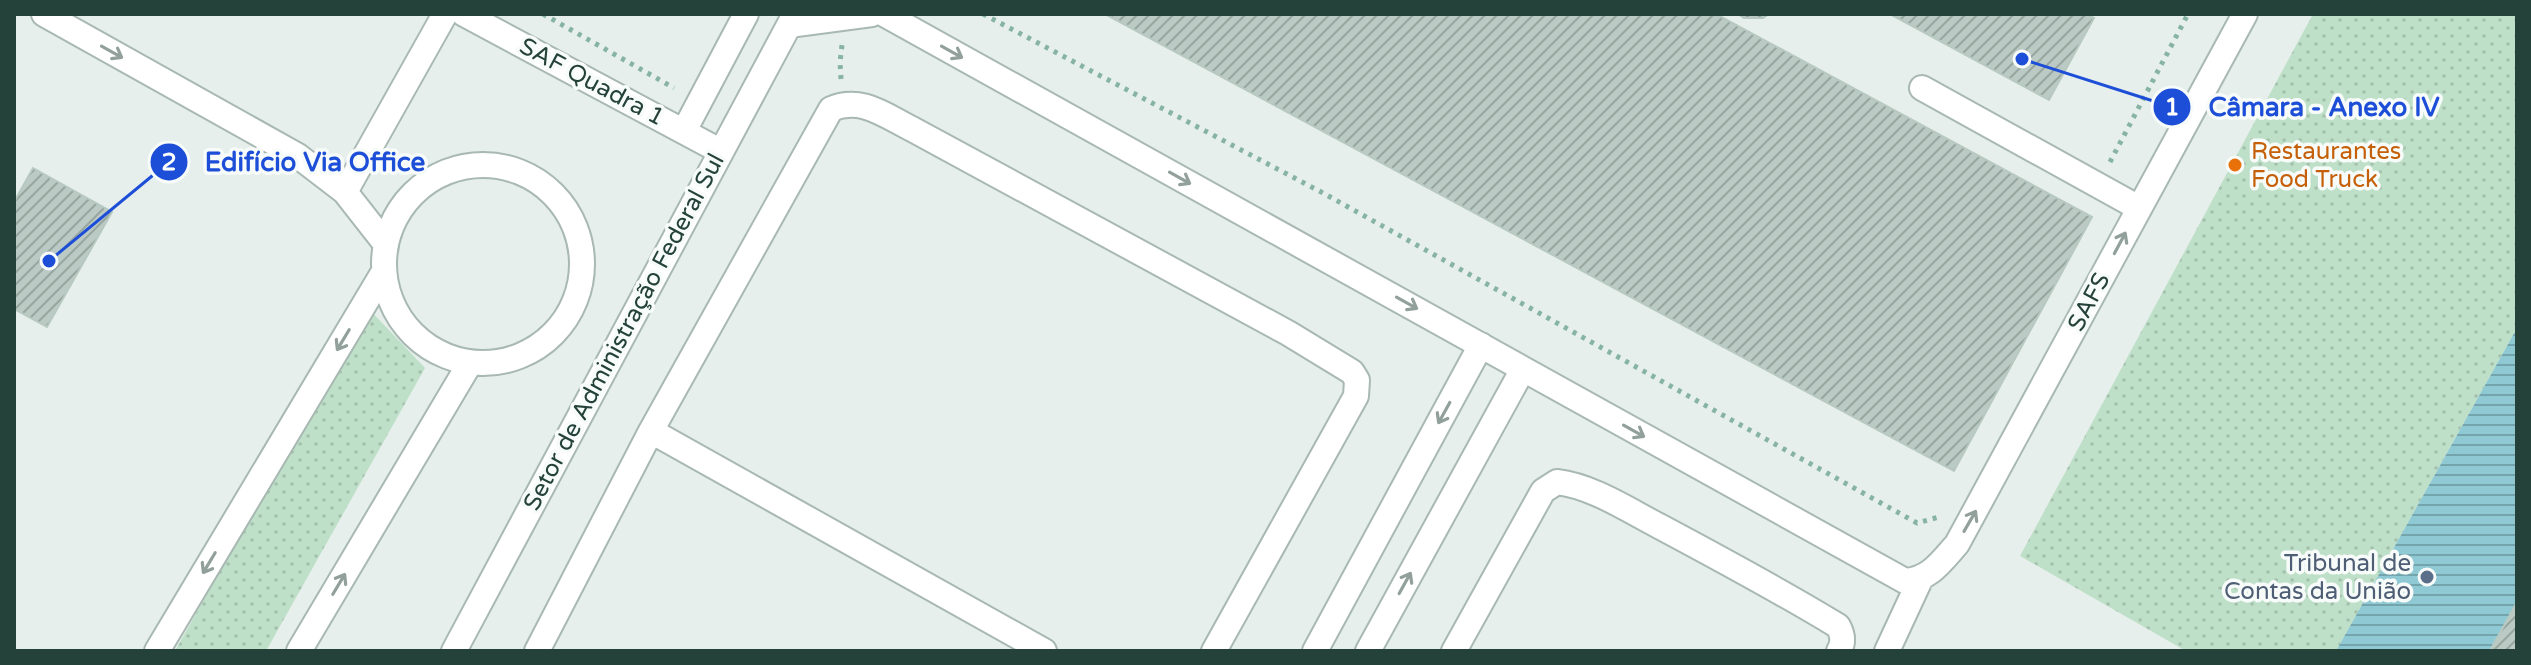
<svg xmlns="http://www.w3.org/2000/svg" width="2531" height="665" viewBox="0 0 2531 665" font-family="'Varela Round',sans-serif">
<defs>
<pattern id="grass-dots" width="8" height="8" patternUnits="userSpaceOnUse" patternTransform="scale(2)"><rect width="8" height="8" fill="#bfe0c8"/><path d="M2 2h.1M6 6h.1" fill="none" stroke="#a4c1ad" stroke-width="1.8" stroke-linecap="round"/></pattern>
<pattern id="water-rules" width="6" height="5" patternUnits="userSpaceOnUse" patternTransform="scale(2)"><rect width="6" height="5" fill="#8ec9d4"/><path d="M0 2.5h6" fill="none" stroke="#74a5ad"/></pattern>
<pattern id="building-hatch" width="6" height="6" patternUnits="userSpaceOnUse" patternTransform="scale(2)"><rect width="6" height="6" fill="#bbcac4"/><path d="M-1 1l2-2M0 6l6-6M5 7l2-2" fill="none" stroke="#98a6a0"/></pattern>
</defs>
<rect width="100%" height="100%" fill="#e6efeb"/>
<path fill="url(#grass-dots)" d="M 2313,14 L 2517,14 L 2517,328 L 2336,651 L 2186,651 L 2020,556 Z
M 368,308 L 425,368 L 266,651 L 175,651 Z"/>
<path fill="url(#water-rules)" d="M 2517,328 L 2517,602 L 2489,651 L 2336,651 Z"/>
<path fill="url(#building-hatch)" stroke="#b8c9c2" stroke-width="2" d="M 1105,14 L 1716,14 L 2092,217 L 1954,471 Z
M 1738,14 L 1769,14 L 1763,18 L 1744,18 Z
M 1890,14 L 2086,14 L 2094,18 L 2049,100 Z
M 33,168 L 112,212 L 47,327 L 14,309 L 14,202 Z
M 2517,602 L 2517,651 L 2490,651 Z"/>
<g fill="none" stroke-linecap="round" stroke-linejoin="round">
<g stroke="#a8b8b2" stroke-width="28">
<path id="minor" d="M 44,14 L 298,156 L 345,192 L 385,243
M 464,14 L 720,151
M 884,14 L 1905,581 C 1930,579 1941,562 1957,544 L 2245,14
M 789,25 L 872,14
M 1922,88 L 2139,208
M 684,131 L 746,14
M384 264a99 99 0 1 1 198 0a99 99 0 1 1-198 0Z
M 345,192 L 445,14
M 651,431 L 1044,651
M 157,651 L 383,273
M 299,651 L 470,363
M 454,651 L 795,14
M 537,651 L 651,431 L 831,109 C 861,96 884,115 912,129 L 1288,333 L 1352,372 L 1357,380 L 1356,396 L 1214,651
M 1315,651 L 1481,345
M 1368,651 L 1523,369
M 1454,651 L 1543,491 L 1557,482 C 1592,486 1628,510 1659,526 C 1719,558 1779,590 1838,626 C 1843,635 1844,642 1839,651
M 1887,651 L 1920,580"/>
</g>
<path stroke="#86b3a5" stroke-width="5" stroke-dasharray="4 6" stroke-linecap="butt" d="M 543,14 L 674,88
M 983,14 L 1323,193 L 1917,523 L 1939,517
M 841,79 L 840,62 L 842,45
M 2110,162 L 2188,14"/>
<use href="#minor" stroke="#fff" stroke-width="24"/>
</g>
<defs><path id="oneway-shaft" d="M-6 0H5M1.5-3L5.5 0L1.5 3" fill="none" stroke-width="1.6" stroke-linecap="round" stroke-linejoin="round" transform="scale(2)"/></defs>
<g stroke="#92a09c">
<use href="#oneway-shaft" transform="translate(112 52) rotate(29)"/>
<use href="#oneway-shaft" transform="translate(952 52) rotate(29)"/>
<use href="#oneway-shaft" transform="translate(1180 178) rotate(29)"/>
<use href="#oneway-shaft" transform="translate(2120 243) rotate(-62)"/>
<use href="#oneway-shaft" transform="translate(1407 303) rotate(29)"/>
<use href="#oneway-shaft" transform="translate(343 340) rotate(121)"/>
<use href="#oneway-shaft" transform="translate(1444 413) rotate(119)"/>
<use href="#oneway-shaft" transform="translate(1634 431) rotate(29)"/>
<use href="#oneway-shaft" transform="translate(1970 521) rotate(-60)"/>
<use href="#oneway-shaft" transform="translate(209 563) rotate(121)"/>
<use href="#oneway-shaft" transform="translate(1405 583) rotate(-61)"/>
<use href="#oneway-shaft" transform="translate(339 584) rotate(-59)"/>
</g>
<circle fill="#e8710a" stroke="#f7fbf9" stroke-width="3" cx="2235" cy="165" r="8"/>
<circle fill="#5c6f8a" stroke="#f7fbf9" stroke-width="3" cx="2427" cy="577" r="8"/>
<g text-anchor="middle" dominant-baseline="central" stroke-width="7" stroke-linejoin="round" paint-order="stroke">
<g font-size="24" fill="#24423a" stroke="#f7fbf9">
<text transform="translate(592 82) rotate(28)">SAF Quadra 1</text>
<text transform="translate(2089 302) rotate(-62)">SAFS</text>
<text transform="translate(624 332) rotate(-62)">Setor de Administração Federal Sul</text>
</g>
<g font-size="24" fill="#c56008" stroke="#f7fbf9" text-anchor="start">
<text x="2251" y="151">Restaurantes<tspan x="2251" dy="28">Food Truck</tspan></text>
</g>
<g font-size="24" fill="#4e5e75" stroke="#f7fbf9" text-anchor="end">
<text x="2411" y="563">Tribunal de<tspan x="2411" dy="28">Contas da União</tspan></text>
</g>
</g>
<path fill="none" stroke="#1d4ed8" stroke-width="3" d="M2022 59L2172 107M49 261L169 162"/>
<g fill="#1d4ed8" stroke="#f7fbf9" stroke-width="3">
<circle cx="2022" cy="59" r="8"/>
<circle cx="49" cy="261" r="8"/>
<circle cx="2172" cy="107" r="20"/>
<circle cx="169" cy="162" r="20"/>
</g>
<g font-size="24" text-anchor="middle" font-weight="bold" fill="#fff">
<text x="2172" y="115">1</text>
<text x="169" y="170">2</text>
</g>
<g font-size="26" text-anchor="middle" font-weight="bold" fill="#1d4ed8" stroke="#f7fbf9" stroke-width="7" stroke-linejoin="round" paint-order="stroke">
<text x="2324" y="116">Câmara - Anexo IV</text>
<text x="315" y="171">Edifício Via Office</text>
</g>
<rect width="2531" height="665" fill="none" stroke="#24423a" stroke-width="32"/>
</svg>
